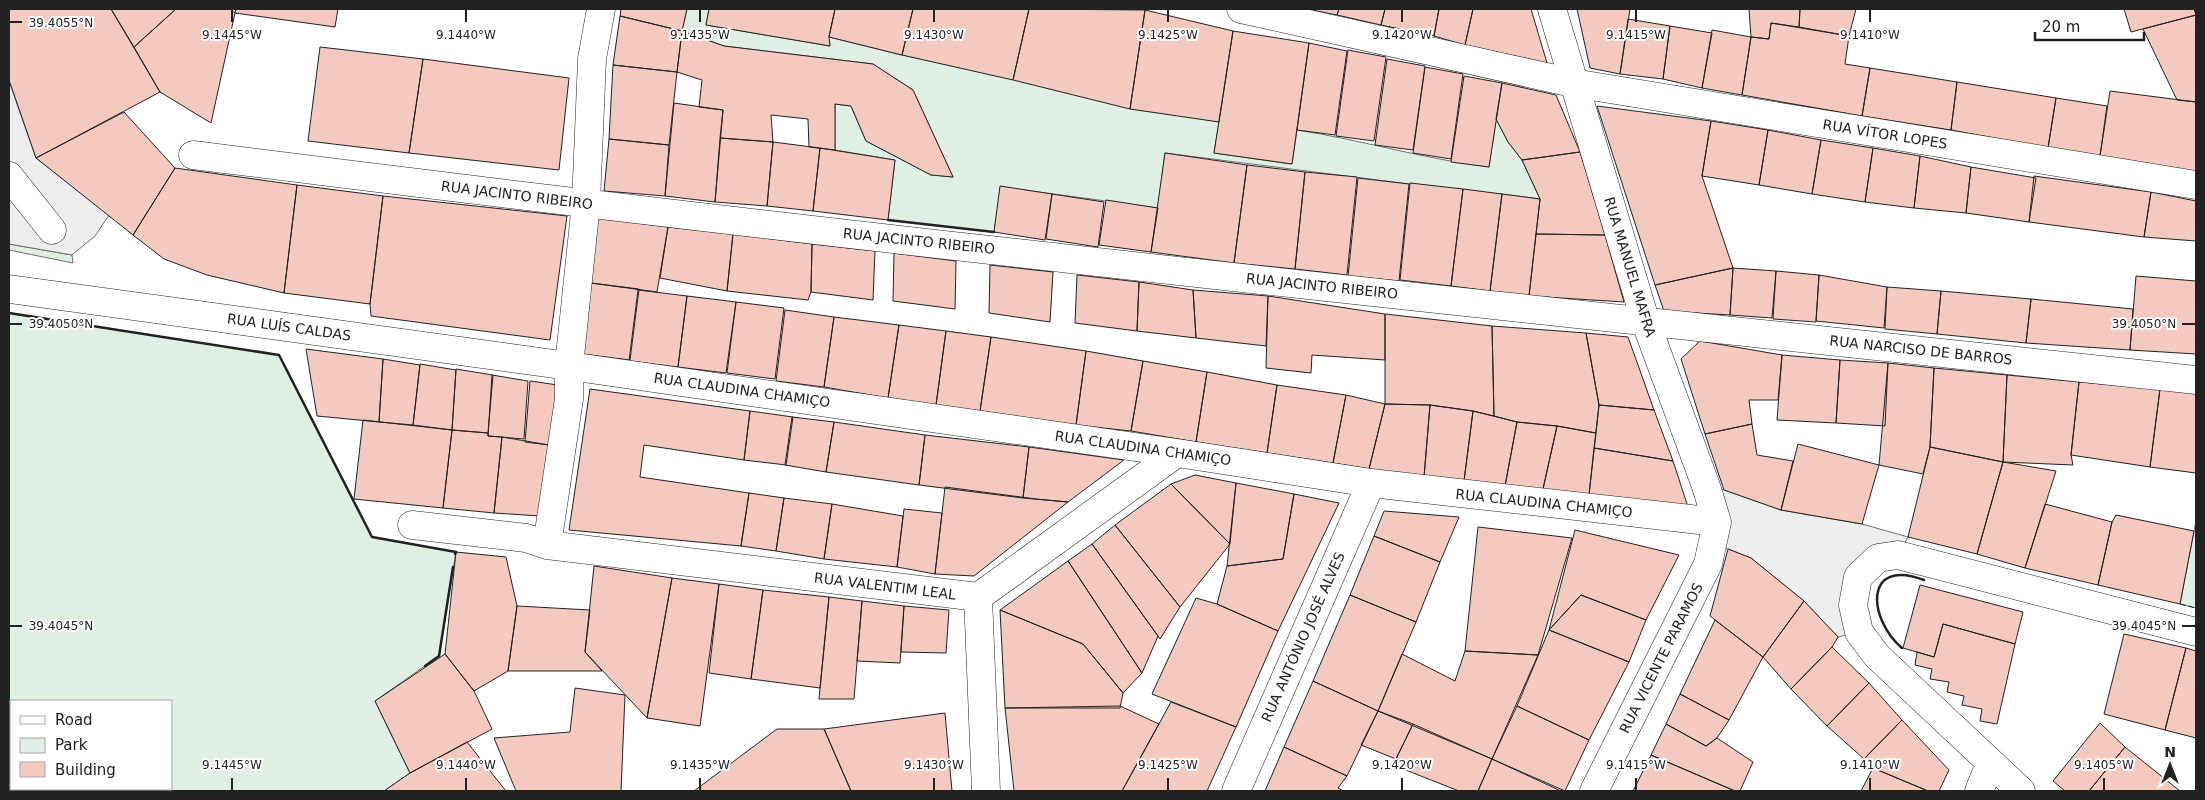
<svg xmlns="http://www.w3.org/2000/svg" width="2205" height="800" viewBox="0 0 2205 800" font-family="'DejaVu Sans',sans-serif">
<rect width="100%" height="100%" fill="#fff"/>
<path fill="#e0efe3" stroke="#6f6f6f" fill-rule="evenodd" d="M 687,9 L 709,9 L 706,25 L 830,46 L 829,37 L 902,55 L 1219,122 L 1214,153 L 1292,164 L 1297,130 C 1362,140 1424,159 1489,167 L 1496,119 L 1508,142 L 1522,160 L 1540,199 L 1502,194 L 1462,194 L 1409,184 L 1165,153 L 1158,208 L 1001,187 L 994,232 L 888,220 L 895,160 L 835,150 L 835,104 L 851,106 L 866,141 L 931,175 L 953,177 L 913,90 L 873,64 L 724,46 L 682,31 Z
M 9,244 L 72,255 L 73,263 L 9,250 Z
M 9,313 L 279,355 L 372,537 L 456,552 L 439,656 L 375,701 L 410,773 L 384,791 L 9,791 ZM 11,701 L 171,701 L 171,789 L 11,789 Z
M 2196,521 L 2196,608 L 2180,604 Z"/>
<path fill="#ededed" stroke="#6f6f6f" d="M 9,81 L 36,158 L 109,215 L 95,236 L 72,255 L 9,244 Z
M 1719,488 L 1781,510 L 1862,524 L 1908,537 L 1898,555 L 1858,577 L 1859,632 L 1838,637 L 1804,601 L 1751,558 L 1728,549 L 1711,547 Z"/>
<path fill="#f3c9c0" stroke="#222" d="M 9,9 L 111,9 L 160,92 L 36,158 L 9,80 Z
M 111,9 L 176,9 L 134,47 Z
M 176,9 L 230,9 L 235,13 L 211,123 L 160,92 L 134,47 Z
M 236,9 L 338,9 L 335,27 L 235,13 Z
M 621,9 L 687,9 L 682,31 L 620,16 Z
M 709,9 L 835,9 L 829,37 L 830,46 L 706,25 Z
M 835,9 L 913,9 L 902,55 L 829,37 Z
M 913,9 L 1029,9 L 1013,80 L 902,55 Z
M 1029,9 L 1145,10 L 1130,109 L 1013,80 Z
M 1307,9 L 1339,9 L 1337,15 Z
M 1339,9 L 1385,9 L 1381,25 L 1337,15 Z
M 1385,9 L 1439,9 L 1434,36 L 1381,25 Z
M 1439,9 L 1473,9 L 1465,45 L 1434,36 Z
M 1473,9 L 1531,9 L 1547,63 L 1465,45 Z
M 1577,9 L 1630,9 L 1620,74 L 1590,68 Z
M 1749,9 L 1800,9 L 1799,27 L 1771,23 L 1769,39 L 1751,37 Z
M 1800,9 L 1856,9 L 1849,36 L 1799,27 Z
M 2124,9 L 2194,9 L 2196,15 L 2131,32 Z
M 1145,10 L 1233,31 L 1219,122 L 1130,109 Z
M 2196,15 L 2196,102 L 2177,100 L 2143,29 Z
M 620,16 L 682,31 L 677,72 L 613,65 Z
M 1628,19 L 1670,26 L 1663,79 L 1620,74 Z
M 1771,23 L 1849,36 L 1845,64 L 1870,68 L 1862,116 L 1742,95 L 1751,37 L 1769,39 Z
M 1670,26 L 1712,33 L 1702,88 L 1663,79 Z
M 1712,30 L 1751,37 L 1742,95 L 1702,88 Z
M 682,31 L 724,46 L 873,64 L 913,90 L 953,177 L 931,175 L 866,141 L 851,106 L 835,104 L 835,150 L 809,147 L 808,119 L 771,115 L 773,142 L 720,138 L 723,110 L 699,107 L 702,80 L 677,72 Z
M 1233,31 L 1309,43 L 1292,164 L 1214,153 Z
M 1309,43 L 1347,51 L 1335,135 L 1297,130 Z
M 320,47 L 423,59 L 409,153 L 308,141 Z
M 1348,50 L 1386,57 L 1374,141 L 1336,136 Z
M 423,59 L 569,78 L 559,170 L 409,153 Z
M 1387,59 L 1425,66 L 1413,150 L 1375,145 Z
M 613,65 L 677,72 L 669,145 L 609,139 Z
M 1425,67 L 1463,74 L 1451,159 L 1413,153 Z
M 1870,68 L 1957,82 L 1951,130 L 1862,116 Z
M 1464,76 L 1502,83 L 1489,167 L 1451,162 Z
M 1957,82 L 2056,98 L 2048,148 L 1951,130 Z
M 1502,83 L 1556,95 L 1580,152 L 1522,160 L 1508,142 L 1496,119 Z
M 2110,91 L 2196,102 L 2196,173 L 2100,156 Z
M 2056,98 L 2107,106 L 2100,156 L 2048,148 Z
M 674,103 L 723,110 L 715,202 L 665,196 Z
M 1597,106 L 1711,121 L 1702,176 L 1733,268 L 1655,285 Z
M 124,112 L 175,168 L 133,235 L 36,158 Z
M 1711,121 L 1768,130 L 1759,185 L 1702,176 Z
M 1768,130 L 1821,140 L 1812,194 L 1759,185 Z
M 720,138 L 773,142 L 767,206 L 715,202 Z
M 609,139 L 669,145 L 665,196 L 604,191 Z
M 1821,140 L 1873,148 L 1865,202 L 1812,194 Z
M 773,142 L 820,148 L 813,211 L 767,206 Z
M 820,148 L 895,160 L 888,220 L 813,211 Z
M 1873,148 L 1920,156 L 1914,208 L 1865,202 Z
M 1580,152 L 1605,235 L 1536,234 L 1540,199 L 1522,160 Z
M 1165,153 L 1247,165 L 1234,263 L 1151,252 Z
M 1920,156 L 1971,167 L 1966,213 L 1914,208 Z
M 1247,165 L 1305,172 L 1295,269 L 1234,263 Z
M 1971,167 L 2036,178 L 2029,222 L 1966,213 Z
M 175,168 L 297,185 L 284,293 L 207,275 L 164,259 L 133,235 Z
M 1305,172 L 1357,177 L 1347,275 L 1295,269 Z
M 2034,176 L 2151,192 L 2144,237 L 2029,222 Z
M 1358,178 L 1409,184 L 1399,281 L 1348,276 Z
M 1410,183 L 1463,189 L 1451,286 L 1400,280 Z
M 297,185 L 383,196 L 370,304 L 284,293 Z
M 1000,186 L 1052,194 L 1045,240 L 994,232 Z
M 1463,189 L 1502,194 L 1490,291 L 1451,286 Z
M 2151,192 L 2196,201 L 2196,241 L 2144,237 Z
M 1052,194 L 1104,202 L 1098,247 L 1046,239 Z
M 1502,194 L 1540,199 L 1529,296 L 1490,291 Z
M 383,196 L 567,216 L 550,340 L 371,316 L 370,304 Z
M 1106,200 L 1158,208 L 1151,252 L 1099,245 Z
M 598,218 L 668,227 L 657,292 L 591,283 Z
M 668,227 L 733,234 L 727,291 L 660,278 Z
M 733,234 L 812,244 L 811,292 L 808,300 L 727,291 Z
M 1536,234 L 1605,235 L 1624,302 L 1529,296 Z
M 812,244 L 875,251 L 873,300 L 811,292 Z
M 894,253 L 956,261 L 955,309 L 893,301 Z
M 990,265 L 1053,272 L 1050,322 L 989,313 Z
M 1733,268 L 1730,315 L 1664,311 L 1655,285 Z
M 1733,268 L 1776,271 L 1772,318 L 1730,315 Z
M 1776,271 L 1819,275 L 1816,322 L 1773,319 Z
M 1077,275 L 1139,282 L 1137,331 L 1075,323 Z
M 1819,275 L 1887,287 L 1884,328 L 1816,321 Z
M 2136,276 L 2196,281 L 2196,354 L 2130,350 Z
M 1139,282 L 1193,290 L 1196,338 L 1137,331 Z
M 591,283 L 639,289 L 630,360 L 582,354 Z
M 1887,287 L 1941,291 L 1937,334 L 1885,329 Z
M 638,290 L 687,296 L 678,367 L 629,361 Z
M 1193,290 L 1268,296 L 1266,346 L 1196,338 Z
M 1941,291 L 2031,299 L 2026,343 L 1937,334 Z
M 687,296 L 736,302 L 726,373 L 678,367 Z
M 1268,296 L 1385,314 L 1385,360 L 1312,355 L 1311,373 L 1266,368 Z
M 2031,299 L 2133,309 L 2130,350 L 2026,343 Z
M 736,302 L 784,308 L 775,379 L 727,373 Z
M 785,310 L 834,317 L 824,387 L 776,381 Z
M 1385,314 L 1492,326 L 1494,416 L 1473,411 L 1430,405 L 1385,404 Z
M 834,317 L 899,325 L 888,398 L 824,387 Z
M 899,325 L 946,331 L 936,405 L 888,398 Z
M 1492,326 L 1586,333 L 1599,405 L 1596,433 L 1557,426 L 1517,422 L 1494,416 Z
M 946,331 L 991,337 L 980,411 L 936,405 Z
M 1586,333 L 1628,337 L 1654,410 L 1599,405 Z
M 991,337 L 1086,351 L 1076,425 L 980,411 Z
M 1700,341 L 1782,355 L 1778,400 L 1749,400 L 1752,424 L 1705,434 L 1681,359 Z
M 306,349 L 383,359 L 379,422 L 317,416 Z
M 1086,351 L 1143,361 L 1131,431 L 1076,425 Z
M 1782,355 L 1840,360 L 1836,423 L 1777,420 Z
M 383,359 L 420,365 L 413,425 L 379,422 Z
M 1840,360 L 1888,363 L 1885,426 L 1836,423 Z
M 1143,361 L 1207,372 L 1196,442 L 1131,431 Z
M 1888,363 L 1934,368 L 1930,447 L 1923,474 L 1879,465 Z
M 420,364 L 456,370 L 452,430 L 413,425 Z
M 1934,368 L 2007,375 L 2003,462 L 1930,447 Z
M 456,369 L 493,375 L 488,433 L 452,430 Z
M 1207,372 L 1277,385 L 1267,453 L 1196,442 Z
M 492,375 L 528,381 L 524,439 L 488,436 Z
M 2007,375 L 2079,382 L 2071,455 L 2073,465 L 2003,462 Z
M 530,381 L 558,385 L 549,445 L 525,442 Z
M 2079,382 L 2160,389 L 2150,467 L 2071,455 Z
M 1277,385 L 1346,395 L 1333,463 L 1267,453 Z
M 590,389 L 750,411 L 744,460 L 644,445 L 640,477 L 749,493 L 741,546 L 569,530 Z
M 2160,389 L 2196,392 L 2196,473 L 2150,467 Z
M 1346,395 L 1385,404 L 1369,469 L 1333,463 Z
M 1385,404 L 1430,405 L 1424,477 L 1369,469 Z
M 1430,405 L 1473,411 L 1464,481 L 1424,477 Z
M 1599,405 L 1654,410 L 1673,461 L 1594,448 Z
M 750,411 L 793,417 L 786,465 L 744,460 Z
M 1473,411 L 1517,422 L 1505,486 L 1464,481 Z
M 792,417 L 834,422 L 826,472 L 785,465 Z
M 363,420 L 452,430 L 443,508 L 354,499 Z
M 834,422 L 925,435 L 919,485 L 826,472 Z
M 1517,422 L 1557,426 L 1543,489 L 1505,486 Z
M 1752,424 L 1757,455 L 1793,461 L 1781,510 L 1724,490 L 1705,434 Z
M 1557,426 L 1596,433 L 1589,495 L 1543,489 Z
M 452,430 L 488,433 L 488,436 L 502,437 L 494,513 L 443,508 Z
M 925,435 L 1029,447 L 1023,498 L 919,485 Z
M 502,437 L 549,445 L 540,516 L 494,513 Z
M 1798,444 L 1879,465 L 1862,524 L 1781,510 Z
M 1029,447 L 1124,460 L 1068,502 L 1023,498 Z
M 1930,447 L 2003,462 L 1977,554 L 1908,537 Z
M 1594,448 L 1673,461 L 1688,507 L 1589,495 Z
M 2003,462 L 2056,471 L 2025,568 L 1977,554 Z
M 1195,475 L 1236,483 L 1230,544 L 1171,484 Z
M 1236,483 L 1294,494 L 1283,559 L 1227,566 Z
M 1171,484 L 1230,544 L 1180,607 L 1115,525 Z
M 945,487 L 1036,499 L 1068,502 L 974,576 L 935,574 Z
M 749,493 L 784,498 L 776,551 L 741,546 Z
M 1294,494 L 1339,503 L 1278,631 L 1217,604 L 1227,566 L 1283,559 Z
M 784,498 L 832,504 L 824,559 L 776,551 Z
M 832,504 L 903,516 L 897,567 L 824,559 Z
M 2045,504 L 2112,522 L 2098,585 L 2025,568 Z
M 904,509 L 942,513 L 935,574 L 897,567 Z
M 1384,511 L 1459,517 L 1440,562 L 1374,536 Z
M 2116,515 L 2194,531 L 2180,604 L 2098,585 L 2112,522 Z
M 1115,525 L 1180,607 L 1160,639 L 1092,544 Z
M 1478,527 L 1572,538 L 1538,655 L 1465,651 Z
M 1575,530 L 1679,555 L 1646,620 L 1581,595 L 1549,630 Z
M 1374,536 L 1440,562 L 1416,622 L 1350,595 Z
M 1092,544 L 1158,636 L 1142,673 L 1068,561 Z
M 1728,549 L 1751,558 L 1804,601 L 1763,657 L 1710,616 Z
M 456,552 L 506,557 L 517,606 L 508,671 L 474,691 L 445,654 Z
M 1068,561 L 1142,673 L 1123,693 L 1083,644 L 1000,610 Z
M 594,566 L 672,578 L 647,718 L 585,652 Z
M 672,578 L 719,584 L 700,726 L 647,718 Z
M 719,584 L 763,590 L 751,679 L 709,673 Z
M 1920,585 L 2023,612 L 2015,644 L 1943,624 L 1934,657 L 1903,648 Z
M 763,590 L 829,597 L 820,688 L 751,679 Z
M 1350,595 L 1416,622 L 1378,711 L 1313,681 Z
M 1581,595 L 1646,620 L 1629,662 L 1549,630 Z
M 829,597 L 862,601 L 854,699 L 819,699 Z
M 1196,598 L 1217,604 L 1278,631 L 1236,727 L 1152,694 Z
M 862,601 L 904,606 L 900,663 L 857,661 Z
M 1804,601 L 1838,637 L 1832,647 L 1791,689 L 1763,657 Z
M 517,606 L 590,610 L 585,652 L 602,671 L 508,671 Z
M 904,606 L 949,610 L 946,653 L 901,652 Z
M 1000,610 L 1083,644 L 1123,693 L 1120,708 L 1005,708 Z
M 1715,620 L 1763,657 L 1729,720 L 1680,694 Z
M 1943,624 L 2015,644 L 1997,724 L 1980,721 L 1982,709 L 1962,705 L 1964,696 L 1947,692 L 1949,682 L 1930,679 L 1932,669 L 1915,665 L 1917,652 L 1934,657 Z
M 1549,630 L 1629,662 L 1589,740 L 1517,706 Z
M 2124,634 L 2186,648 L 2165,730 L 2104,714 Z
M 1832,647 L 1869,683 L 1827,726 L 1791,689 Z
M 2186,648 L 2196,651 L 2196,738 L 2165,730 Z
M 1465,651 L 1538,655 L 1492,759 L 1378,711 L 1402,654 L 1455,681 Z
M 445,654 L 474,691 L 492,729 L 410,773 L 375,701 Z
M 1313,681 L 1378,711 L 1347,776 L 1284,747 Z
M 1869,683 L 1902,720 L 1864,759 L 1827,726 Z
M 575,688 L 625,695 L 621,791 L 516,791 L 494,738 L 570,732 Z
M 1680,694 L 1729,720 L 1717,738 L 1706,746 L 1666,724 Z
M 1171,702 L 1236,727 L 1207,791 L 1122,791 Z
M 1120,706 L 1159,724 L 1122,791 L 1014,791 L 1005,708 Z
M 1517,706 L 1589,740 L 1565,791 L 1492,759 Z
M 1378,711 L 1413,724 L 1396,759 L 1361,745 Z
M 945,713 L 952,791 L 851,791 L 824,729 Z
M 1902,720 L 1949,770 L 1939,791 L 1928,791 L 1873,768 L 1864,759 Z
M 2100,723 L 2125,747 L 2089,791 L 2065,791 L 2053,781 Z
M 1413,724 L 1492,759 L 1478,791 L 1459,791 L 1393,765 Z
M 1666,724 L 1706,746 L 1717,738 L 1753,762 L 1740,791 L 1735,791 L 1651,755 Z
M 777,729 L 824,729 L 851,791 L 694,791 Z
M 467,742 L 506,791 L 384,791 L 410,773 Z
M 1284,747 L 1347,776 L 1338,788 L 1343,791 L 1265,791 Z
M 2125,747 L 2180,791 L 2089,791 Z
M 1651,755 L 1735,791 L 1633,791 Z
M 1492,759 L 1561,791 L 1478,791 Z
M 1873,768 L 1928,791 L 1861,791 Z"/>
<g fill="none" stroke-linecap="round" stroke-linejoin="round">
<g stroke="#222" stroke-width="29">
<path id="minor" d="M 1241,9 L 1573,83 L 2196,185
M 1552,9 L 1646,323 L 1706,486 L 1717,522 L 1708,564 L 1594,791
M 193,155 C 860,240 1528,309 2196,380
M 9,176 L 52,230
M 9,289 L 569,366 L 1177,453 L 1371,483 L 1717,522
M 412,525 L 526,538 L 547,545 L 978,597 L 1177,453
M 547,545 L 569,399 L 569,366 L 586,203 L 592,59 L 601,9
M 978,597 L 986,791
M 1236,791 L 1371,483
M 1979,791 L 1990,764
M 2021,791 L 1877,656 L 1859,632 L 1853,605 L 1858,577 L 1878,558 L 1898,555 L 2196,632"/>
</g>
<use href="#minor" stroke="#fff" stroke-width="28"/>
<path stroke="#222" stroke-width="1" stroke-dasharray="6 2.5" stroke-linecap="butt" d="M 2180,604 L 2196,608"/>
<path stroke="#222" stroke-width="2.5" d="M 888,220 L 994,232
M 9,313 L 279,355 L 372,537 L 456,552 L 455,554
M 1902,648 C 1868,619 1863,557 1924,580
M 425,666 L 439,656 L 453,567"/>
</g>
<path fill="none" stroke="#222" stroke-width="2" d="M 232,10 L 232,22M 466,10 L 466,22M 700,10 L 700,22M 934,10 L 934,22M 1168,10 L 1168,22M 1402,10 L 1402,22M 1636,10 L 1636,22M 1870,10 L 1870,22M 10,22 L 22,22M 10,324 L 22,324M 2182,324 L 2195,324M 10,626 L 22,626M 2182,626 L 2195,626M 232,778 L 232,790M 466,778 L 466,790M 700,778 L 700,790M 934,778 L 934,790M 1168,778 L 1168,790M 1402,778 L 1402,790M 1636,778 L 1636,790M 1870,778 L 1870,790M 2104,778 L 2104,790"/>
<g text-anchor="middle" dominant-baseline="central" stroke-width="4" stroke-linejoin="round" paint-order="stroke">
<g font-size="14" fill="#222" stroke="#fff">
<text transform="translate(1885 134) rotate(9)">RUA VÍTOR LOPES</text>
<text transform="translate(517 195) rotate(7)">RUA JACINTO RIBEIRO</text>
<text transform="translate(919 241) rotate(6)">RUA JACINTO RIBEIRO</text>
<text transform="translate(1630 267) rotate(73)">RUA MANUEL MAFRA</text>
<text transform="translate(1322 286) rotate(6)">RUA JACINTO RIBEIRO</text>
<text transform="translate(289 327) rotate(8)">RUA LUÍS CALDAS</text>
<text transform="translate(1921 350) rotate(6)">RUA NARCISO DE BARROS</text>
<text transform="translate(742 390) rotate(8)">RUA CLAUDINA CHAMIÇO</text>
<text transform="translate(1143 448) rotate(8)">RUA CLAUDINA CHAMIÇO</text>
<text transform="translate(1544 503) rotate(6)">RUA CLAUDINA CHAMIÇO</text>
<text transform="translate(885 586) rotate(7)">RUA VALENTIM LEAL</text>
<text transform="translate(1303 637) rotate(-66)">RUA ANTÓNIO JOSÉ ALVES</text>
<text transform="translate(1661 658) rotate(-63)">RUA VICENTE PARAMOS</text>
</g>
</g>
<g font-size="12" text-anchor="middle" fill="#222" stroke="#fff" stroke-width="4" stroke-linejoin="round" paint-order="stroke">
<text x="61" y="27">39.4055°N</text>
<text x="232" y="39">9.1445°W</text>
<text x="466" y="39">9.1440°W</text>
<text x="700" y="39">9.1435°W</text>
<text x="934" y="39">9.1430°W</text>
<text x="1168" y="39">9.1425°W</text>
<text x="1402" y="39">9.1420°W</text>
<text x="1636" y="39">9.1415°W</text>
<text x="1870" y="39">9.1410°W</text>
<text x="61" y="328">39.4050°N</text>
<text x="2144" y="328">39.4050°N</text>
<text x="61" y="630">39.4045°N</text>
<text x="2144" y="630">39.4045°N</text>
<text x="232" y="769">9.1445°W</text>
<text x="466" y="769">9.1440°W</text>
<text x="700" y="769">9.1435°W</text>
<text x="934" y="769">9.1430°W</text>
<text x="1168" y="769">9.1425°W</text>
<text x="1402" y="769">9.1420°W</text>
<text x="1636" y="769">9.1415°W</text>
<text x="1870" y="769">9.1410°W</text>
<text x="2104" y="769">9.1405°W</text>
</g>
<rect width="2205" height="800" fill="none" stroke="#222222" stroke-width="20"/>
<rect x="10" y="700" width="162" height="90" fill="#ffffff" stroke="#a7a7a7"/>
<rect x="20" y="716" width="25" height="8" fill="#ffffff" stroke="#a7a7a7"/>
<text x="55" y="725" font-size="15" fill="#222222">Road</text>
<rect x="20" y="738" width="25" height="15" fill="#e0efe3" stroke="#a7a7a7"/>
<text x="55" y="750" font-size="15" fill="#222222">Park</text>
<rect x="20" y="762" width="25" height="15" fill="#f3c9c0" stroke="#a7a7a7"/>
<text x="55" y="775" font-size="15" fill="#222222">Building</text>
<g transform="translate(2170 765)" stroke="#ffffff" stroke-width="4" paint-order="stroke">
<path d="M0-4L9 19L0 12L-9 19Z" fill="#222222"/>
<text y="-8" font-size="14" font-weight="bold" text-anchor="middle" fill="#222222">N</text>
</g>
<path d="M2035 32v8h109v-8" fill="none" stroke="#222222" stroke-width="2.5"/>
<text x="2042" y="32" font-size="15" fill="#222222" stroke="#ffffff" stroke-width="4" paint-order="stroke">20 m</text>
</svg>
